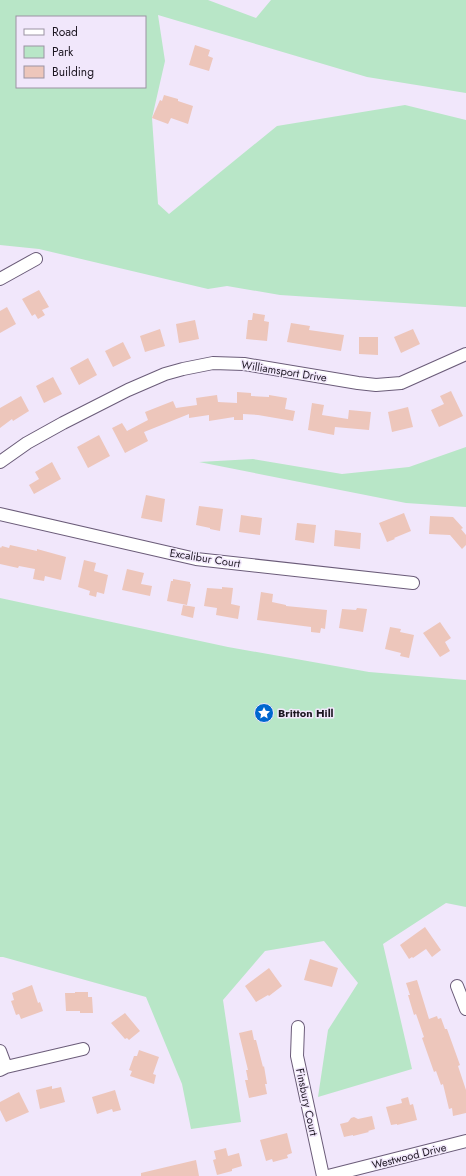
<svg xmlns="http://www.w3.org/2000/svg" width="466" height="1176" viewBox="0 0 466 1176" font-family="Jost,sans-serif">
<rect width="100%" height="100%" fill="#f1e7fb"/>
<path fill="#b8e6c7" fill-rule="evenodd" d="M 0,0 L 208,0 L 256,18 L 271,0 L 466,0 L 466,93 L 367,77 L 158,15 L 165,61 L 152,118 L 158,204 L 169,214 L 277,126 L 405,105 L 466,120 L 466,307 L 280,295 L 227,286 L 208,289 L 39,249 L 0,245 ZM 17,17 L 145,17 L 145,87 L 17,87 Z
M 466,447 L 466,507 L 406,503 L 199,462 L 253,459 L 342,474 L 409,467 Z
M 0,598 L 228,647 L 369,672 L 466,680 L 466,907 L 446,903 L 383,944 L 412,1069 L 318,1097 L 328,1030 L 358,983 L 324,941 L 265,951 L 223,1000 L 241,1122 L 191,1129 L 182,1084 L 146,997 L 3,957 L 0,957 Z"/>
<path fill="#edc6bb" d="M 195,45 L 210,50 L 208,56 L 213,58 L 209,71 L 189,65 Z
M 164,95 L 178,99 L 178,101 L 193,106 L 188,124 L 171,118 L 168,124 L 152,118 L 160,100 L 162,101 Z
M 39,290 L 49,307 L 42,310 L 45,315 L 38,319 L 35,314 L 32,316 L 22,299 Z
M 7,307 L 16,324 L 0,333 L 0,311 Z
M 253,313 L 265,315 L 264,321 L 269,322 L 267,341 L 246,339 L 248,320 L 252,320 Z
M 195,320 L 199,339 L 179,343 L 176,324 Z
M 291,323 L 310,326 L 309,330 L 344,335 L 341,351 L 287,342 Z
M 160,329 L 165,346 L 145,352 L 140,336 Z
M 413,329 L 420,344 L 401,353 L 394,337 Z
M 359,337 L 378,337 L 378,355 L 359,354 Z
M 123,342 L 131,358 L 113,367 L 105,351 Z
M 88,358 L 97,375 L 79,385 L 70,368 Z
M 53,377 L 62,394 L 44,403 L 36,386 Z
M 451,391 L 463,416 L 439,427 L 431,410 L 444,404 L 440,396 Z
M 237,392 L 251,393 L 251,396 L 269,397 L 269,395 L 287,398 L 285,409 L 295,411 L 293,421 L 258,415 L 243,414 L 243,420 L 234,420 L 234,417 L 209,421 L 209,415 L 189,418 L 189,414 L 144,432 L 148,441 L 125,453 L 112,428 L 122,423 L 127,431 L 148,420 L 145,412 L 173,401 L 176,408 L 197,405 L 196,398 L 217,395 L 218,402 L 237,403 Z
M 21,396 L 29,411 L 13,421 L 12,419 L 0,428 L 0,408 Z
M 312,403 L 324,405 L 322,415 L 348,419 L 349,410 L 371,412 L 369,430 L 335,427 L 334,435 L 308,430 Z
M 408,407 L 413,427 L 392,432 L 388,412 Z
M 99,435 L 110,456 L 88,468 L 77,447 Z
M 52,462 L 61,479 L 34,494 L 29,485 L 39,479 L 35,472 Z
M 146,495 L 165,499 L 162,522 L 141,518 Z
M 199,506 L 223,509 L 220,531 L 210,529 L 210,528 L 196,525 Z
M 404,513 L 411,531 L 394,538 L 395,539 L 387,542 L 379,523 Z
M 241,515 L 262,518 L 260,535 L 239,532 Z
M 430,516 L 453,517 L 463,528 L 461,529 L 466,535 L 466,545 L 462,549 L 450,535 L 429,534 Z
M 297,523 L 316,525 L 314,543 L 295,540 Z
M 335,530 L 361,533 L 360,549 L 334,546 Z
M 10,545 L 37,551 L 37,549 L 66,557 L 61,580 L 45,576 L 44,581 L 33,579 L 35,569 L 19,566 L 18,568 L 0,564 L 0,547 L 1,548 L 2,546 L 9,548 Z
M 84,560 L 96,563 L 94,571 L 108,575 L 104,594 L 97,592 L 96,597 L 89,595 L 90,591 L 78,587 Z
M 127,569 L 144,573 L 141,584 L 152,586 L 150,596 L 122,590 Z
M 173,579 L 190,582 L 190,584 L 191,584 L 187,605 L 167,601 L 171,581 L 173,581 Z
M 222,587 L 233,588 L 231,604 L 240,606 L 238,619 L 216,615 L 217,608 L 204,606 L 207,588 L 222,589 Z
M 261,592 L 273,594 L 272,602 L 286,605 L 286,606 L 327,610 L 325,629 L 321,628 L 320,633 L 311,632 L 311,627 L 257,620 Z
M 183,605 L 195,607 L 193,618 L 181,615 Z
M 357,608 L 367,609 L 363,632 L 339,628 L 342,609 L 356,610 Z
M 440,622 L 451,638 L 445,642 L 450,651 L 440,657 L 423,633 Z
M 390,627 L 401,629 L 400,632 L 414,635 L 409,658 L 400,656 L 401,653 L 385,649 Z
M 425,927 L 441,950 L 432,957 L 426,949 L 413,958 L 412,957 L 409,959 L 400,945 Z
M 310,959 L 338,968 L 332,987 L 304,980 Z
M 269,968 L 282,986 L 269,996 L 268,995 L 256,1002 L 245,986 Z
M 417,980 L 429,1019 L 437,1016 L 438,1019 L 441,1018 L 445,1029 L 447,1029 L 460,1065 L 458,1066 L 466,1090 L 466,1113 L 453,1116 L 452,1108 L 449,1109 L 443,1084 L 441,1085 L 436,1071 L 434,1072 L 422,1038 L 424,1037 L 416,1014 L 414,1015 L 408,995 L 410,995 L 406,983 Z
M 32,985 L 38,1003 L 40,1002 L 43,1011 L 21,1019 L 19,1014 L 16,1015 L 11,1001 L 14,1000 L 12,993 Z
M 75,992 L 88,992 L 88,997 L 92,997 L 93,1013 L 80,1013 L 80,1011 L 66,1011 L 65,993 L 75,993 Z
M 125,1013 L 140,1031 L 129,1040 L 127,1038 L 125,1039 L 111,1023 Z
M 252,1030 L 254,1040 L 256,1040 L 263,1067 L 264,1066 L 267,1084 L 265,1084 L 267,1094 L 249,1098 L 245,1080 L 248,1080 L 246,1070 L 248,1070 L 239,1033 Z
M 139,1050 L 159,1057 L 153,1074 L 156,1075 L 154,1084 L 130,1076 L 132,1071 L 129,1070 L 134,1056 L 137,1056 Z
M 52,1086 L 52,1089 L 61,1087 L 65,1102 L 40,1109 L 36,1090 Z
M 115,1090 L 121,1110 L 113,1112 L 112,1109 L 97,1114 L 92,1097 Z
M 19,1092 L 29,1112 L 6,1122 L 0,1110 L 0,1102 Z
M 408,1097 L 410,1105 L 413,1104 L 417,1120 L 397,1125 L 397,1124 L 391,1125 L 386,1107 L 402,1103 L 401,1099 Z
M 372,1116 L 375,1129 L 368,1131 L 369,1132 L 353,1136 L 353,1135 L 344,1137 L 340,1124 L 348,1122 L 351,1118 L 354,1117 L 358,1119 Z
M 287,1133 L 292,1153 L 287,1155 L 288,1158 L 273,1162 L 272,1159 L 266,1161 L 260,1140 Z
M 226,1148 L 228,1156 L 239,1153 L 242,1166 L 232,1169 L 232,1171 L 217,1175 L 213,1160 L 216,1159 L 214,1151 Z
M 196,1160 L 199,1176 L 141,1176 L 141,1173 Z"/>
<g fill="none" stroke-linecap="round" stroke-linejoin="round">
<g stroke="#6b5c79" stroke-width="14">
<path id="minor" d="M 0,279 L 36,259
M 0,462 L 27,443 L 63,423 L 128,390 L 165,374 L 183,369 L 213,363 L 244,364 L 358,383 L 376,385 L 401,383 L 466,354
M 0,514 L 196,559 L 413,583
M 457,986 L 466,1009
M 298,1027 L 297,1056 L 323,1176
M 0,1051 L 6,1067
M 0,1070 L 6,1067 L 83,1049
M 328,1176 L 466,1141"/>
</g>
<use href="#minor" stroke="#fff" stroke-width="12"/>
</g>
<defs>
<g id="sight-disc" transform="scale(1)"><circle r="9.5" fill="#0067cf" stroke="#f1e7fb"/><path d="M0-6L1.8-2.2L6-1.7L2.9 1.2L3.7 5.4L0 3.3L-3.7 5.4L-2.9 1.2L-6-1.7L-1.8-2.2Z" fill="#fff"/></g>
</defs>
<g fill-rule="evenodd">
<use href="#sight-disc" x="264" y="713"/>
</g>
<g text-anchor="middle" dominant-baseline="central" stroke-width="3" stroke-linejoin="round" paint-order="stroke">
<g font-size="11" fill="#1b1520" stroke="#f1e7fb">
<text transform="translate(284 371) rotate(9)">Williamsport Drive</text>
<text transform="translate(205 558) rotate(9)">Excalibur Court</text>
<text transform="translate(307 1102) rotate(78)">Finsbury Court</text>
<text transform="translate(409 1156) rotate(-14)">Westwood Drive</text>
</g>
<g font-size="11" font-weight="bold" fill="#1b1520" stroke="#f1e7fb" text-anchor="start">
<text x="278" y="713">Britton Hill</text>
</g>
</g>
<rect x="16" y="16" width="130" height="72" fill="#f1e7fb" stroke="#9b93a3"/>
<rect x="24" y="29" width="20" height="6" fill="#ffffff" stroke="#9b93a3"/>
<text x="52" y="36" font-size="12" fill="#1b1520">Road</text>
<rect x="24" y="46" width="20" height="12" fill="#b8e6c7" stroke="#9b93a3"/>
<text x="52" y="56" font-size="12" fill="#1b1520">Park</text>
<rect x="24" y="66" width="20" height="12" fill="#edc6bb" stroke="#9b93a3"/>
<text x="52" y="76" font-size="12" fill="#1b1520">Building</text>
</svg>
